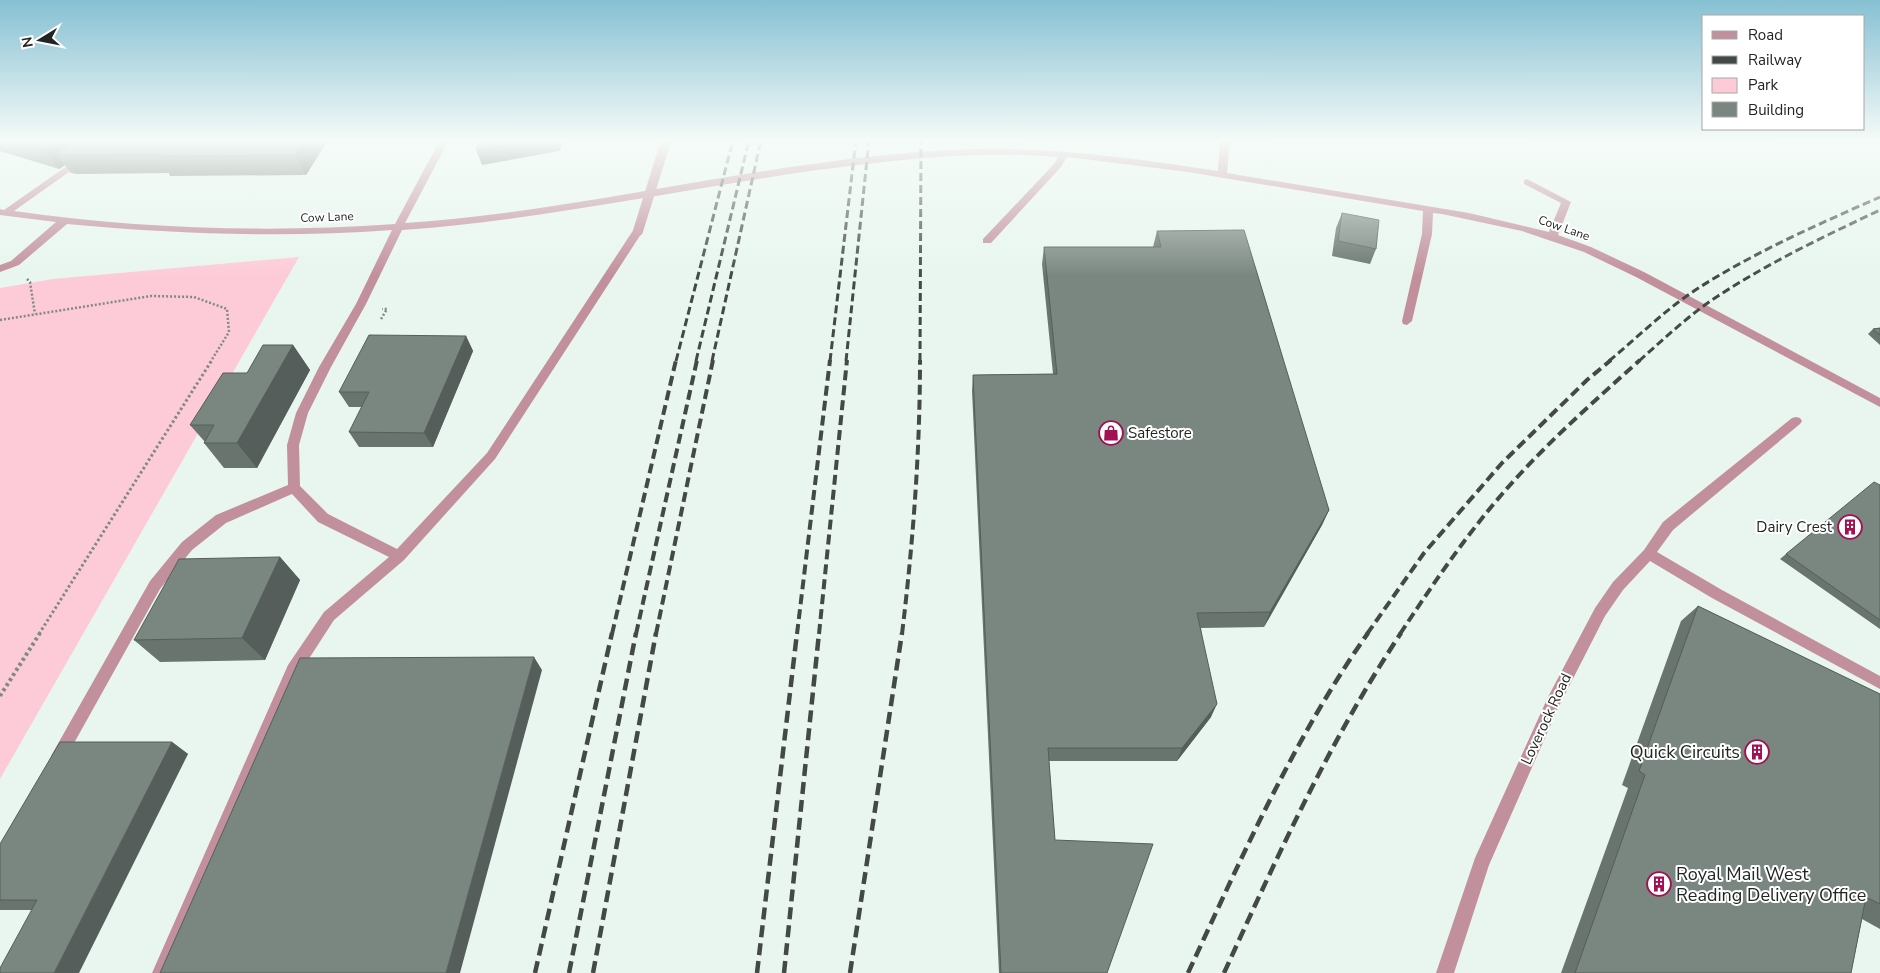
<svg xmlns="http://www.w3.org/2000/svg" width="1880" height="973" viewBox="0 0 1880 973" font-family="'Nunito Sans',sans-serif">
<rect width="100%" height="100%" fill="#e8f6ef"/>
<path fill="#fdcbd8" d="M 299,257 L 0,779 L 0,288 L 53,279 Z"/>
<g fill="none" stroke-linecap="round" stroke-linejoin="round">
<path stroke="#808a85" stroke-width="2.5" stroke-dasharray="2 2" stroke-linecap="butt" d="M 27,279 L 30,282 L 35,314
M 381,319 L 387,309 L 382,309
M 0,320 L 151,296 L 194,297 L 227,309 L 229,332 L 211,361"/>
<path stroke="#808a85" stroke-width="3" stroke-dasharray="2.5 2.5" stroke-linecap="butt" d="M 39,634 L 212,360"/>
<path stroke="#808a85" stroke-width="4" stroke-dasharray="3 3" stroke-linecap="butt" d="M 0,696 L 40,633"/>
<path fill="#c2909d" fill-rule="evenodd" d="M 104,140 L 114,140 L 14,211 C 140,229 269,233 395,224 L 440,140 L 449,140 L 405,223 C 587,211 765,160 948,150 C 1038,145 1128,157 1218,171 L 1220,140 L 1230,140 L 1227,173 L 1469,213 L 1549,232 L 1561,203 L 1524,184 L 1524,180 L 1527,179 L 1571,202 L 1558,235 L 1591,247 L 1644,272 L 1880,398 L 1880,407 L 1636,277 L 1584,252 L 1522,231 L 1442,214 L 1433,213 L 1432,234 L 1412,321 L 1407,325 L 1403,324 L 1402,321 L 1422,234 L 1423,211 L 1188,172 L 1067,157 L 1061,167 L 991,243 L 983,243 L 983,239 L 1054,164 L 1058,157 C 975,150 892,160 810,171 C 674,191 539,220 402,230 L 366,304 L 331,367 L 308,413 L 299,445 L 300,486 L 328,514 L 397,549 L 487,453 L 634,229 L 638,228 L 643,231 L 495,459 L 404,560 L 334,620 L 299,674 L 170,973 L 152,973 L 288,665 L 324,612 L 389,557 L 318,522 L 292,494 L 226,523 L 192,550 L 160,589 L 64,761 L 59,763 L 54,761 L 51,756 L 150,581 L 182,542 L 216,515 L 288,485 L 287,445 L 296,413 L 319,367 L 356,304 L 392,230 C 283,238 175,234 67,224 L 19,265 L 0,272 L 0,265 L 11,261 L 56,222 L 0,215 L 0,209 L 4,210 Z
M 1796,417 L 1800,418 L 1802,421 L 1800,424 L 1673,530 L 1657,552 L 1722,590 L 1880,676 L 1880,689 L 1712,598 L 1650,561 L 1623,590 L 1605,616 L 1559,706 L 1489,865 L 1454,973 L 1436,973 L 1475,858 L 1548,697 L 1595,608 L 1613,582 L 1644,550 L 1663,522 L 1792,418 Z"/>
<path stroke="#434945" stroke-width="3" stroke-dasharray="8 4" stroke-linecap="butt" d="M 676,361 L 733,140
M 696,361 L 749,140
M 712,361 L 761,140
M 830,361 L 856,140
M 846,361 L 869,140
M 920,361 L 921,140
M 1609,361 C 1639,336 1667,308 1700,287 C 1757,251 1819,224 1880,197
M 1639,361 C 1665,338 1690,314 1718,296 C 1770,262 1825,236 1880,210"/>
<path stroke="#434945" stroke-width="4" stroke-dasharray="10 5" stroke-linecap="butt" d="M 612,634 L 676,360
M 636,634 L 697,360
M 656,634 L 713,360
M 797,634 L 830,360
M 819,634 L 847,360
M 902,634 C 913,543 920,452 920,360
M 1367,634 L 1424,553 L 1502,463 L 1587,380 L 1611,360
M 1400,634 C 1437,578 1475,522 1521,473 C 1558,433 1600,396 1640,360"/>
<path stroke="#434945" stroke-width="4.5" stroke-dasharray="12 6" stroke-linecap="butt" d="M 535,973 L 612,633
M 569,973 L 636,633
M 593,973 L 656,633
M 757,973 L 797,633
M 784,973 L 819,633
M 850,973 L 902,633
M 1188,973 C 1242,857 1294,738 1368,633
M 1224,973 C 1277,857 1330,740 1401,633"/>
<path stroke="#c2909d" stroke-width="10" d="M 638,231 L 665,144"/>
</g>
<path fill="#69746e" d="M 0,140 L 328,140 L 306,175 L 170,176 L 169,173 L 77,174 L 71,173 L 65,165 L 59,169 L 0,151 Z
M 1342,213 L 1376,249 L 1370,264 L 1332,256 L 1336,228 Z
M 1157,231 L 1329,510 L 1322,525 L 1264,627 L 1201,628 L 1211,717 L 1177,761 L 1049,761 L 1055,840 L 1107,973 L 999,973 L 972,391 L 973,375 L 1053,374 L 1042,264 L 1044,247 L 1153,247 Z
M 1880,328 L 1880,345 L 1868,334 L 1873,329 Z
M 466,336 L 473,351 L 433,447 L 359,447 L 349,432 L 362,407 L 349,407 L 339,392 Z
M 293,345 L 310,370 L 257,468 L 224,468 L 204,443 L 205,442 L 190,425 L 247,373 Z
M 1880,485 L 1880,629 L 1780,559 L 1786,554 Z
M 280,557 L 300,580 L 265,660 L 160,662 L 134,640 Z
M 1698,606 L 1880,694 L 1880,929 L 1862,919 L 1851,973 L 1561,973 L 1628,788 L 1622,785 L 1681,621 Z
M 172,742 L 188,754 L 32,910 L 0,910 L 0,844 Z"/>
<path fill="#555e5a" d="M 58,140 L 101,140 L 57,153 L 65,165 L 59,169 L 44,150 Z
M 305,140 L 328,140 L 306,175 L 295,155 Z
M 534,140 L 564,140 L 559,151 L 482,165 L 476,150 Z
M 466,336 L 473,351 L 433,447 L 424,433 Z
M 293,345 L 310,370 L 257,468 L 237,443 Z
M 1329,510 L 1322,525 L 1264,627 L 1270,612 Z
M 280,557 L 300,580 L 265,660 L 242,638 Z
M 534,657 L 542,670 L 460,973 L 446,973 Z
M 1217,704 L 1211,717 L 1177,761 L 1182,748 Z
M 172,742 L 188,754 L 79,973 L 54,973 Z"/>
<path fill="#7a8780" stroke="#555e5a" d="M 11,140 L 58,140 L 44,150 Z
M 75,140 L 305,140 L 295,155 L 157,156 L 159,154 L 63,155 L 57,153 Z
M 480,140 L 534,140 L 476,150 Z
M 1342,213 L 1379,220 L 1376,249 L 1338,241 Z
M 1244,230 L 1329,510 L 1270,612 L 1197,613 L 1217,704 L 1182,748 L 1048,748 L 1055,840 L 1153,844 L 1107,973 L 1001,973 L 973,375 L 1057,374 L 1044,247 L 1161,247 L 1157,231 Z
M 1880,328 L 1880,335 L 1873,329 Z
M 369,335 L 466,336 L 424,433 L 349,432 L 369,392 L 339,392 Z
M 263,345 L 293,345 L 237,443 L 204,443 L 214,425 L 190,425 L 223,373 L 247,373 Z
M 1874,482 L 1880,485 L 1880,620 L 1786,554 Z
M 280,557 L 242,638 L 134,640 L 179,559 Z
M 1698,606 L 1880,694 L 1880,904 L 1866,897 L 1851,973 L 1575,973 L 1645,775 L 1639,771 Z
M 534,657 L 446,973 L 160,973 L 300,658 Z
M 60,742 L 172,742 L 54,973 L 0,973 L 0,968 L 37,900 L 0,900 L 0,844 Z"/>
<linearGradient id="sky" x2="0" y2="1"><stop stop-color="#86c0d3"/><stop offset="0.51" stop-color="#f5fbf8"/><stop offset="1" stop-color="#f5fbf8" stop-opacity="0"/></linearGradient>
<rect width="1880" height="276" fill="url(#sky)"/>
<defs>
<g id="shop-ring" transform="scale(1.25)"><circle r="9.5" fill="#fff" stroke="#a20f53" stroke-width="1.5"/><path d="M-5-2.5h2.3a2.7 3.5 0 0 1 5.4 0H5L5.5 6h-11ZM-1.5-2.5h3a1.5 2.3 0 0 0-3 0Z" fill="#a20f53"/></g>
<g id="building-ring" transform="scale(1.25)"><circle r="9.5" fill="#fff" stroke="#a20f53" stroke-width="1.5"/><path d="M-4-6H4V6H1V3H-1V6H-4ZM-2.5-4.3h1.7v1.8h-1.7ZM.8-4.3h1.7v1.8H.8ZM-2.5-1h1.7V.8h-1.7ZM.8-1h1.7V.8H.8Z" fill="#a20f53"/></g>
</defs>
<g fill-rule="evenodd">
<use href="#shop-ring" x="1111" y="433"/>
<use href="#building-ring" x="1850" y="527"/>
<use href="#building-ring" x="1757" y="752"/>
<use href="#building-ring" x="1659" y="884"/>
</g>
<g text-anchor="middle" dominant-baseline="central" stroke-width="4" stroke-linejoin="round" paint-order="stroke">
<g font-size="12" fill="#212623" stroke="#fff">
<text transform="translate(327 217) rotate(-2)">Cow Lane</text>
<text transform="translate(1564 228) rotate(19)">Cow Lane</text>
</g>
<g font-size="15" fill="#212623" stroke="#fff" text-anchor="start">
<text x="1128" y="433">Safestore</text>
<text x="1832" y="527" text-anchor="end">Dairy Crest</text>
</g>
<g font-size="15" fill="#212623" stroke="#fff">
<text transform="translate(1546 719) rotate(-65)">Loverock Road</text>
</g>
<g font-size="18" fill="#212623" stroke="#fff" text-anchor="end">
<text x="1740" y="752">Quick Circuits</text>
<text x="1676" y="874" text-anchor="start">Royal Mail West<tspan x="1676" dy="21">Reading Delivery Office</tspan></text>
</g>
</g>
<rect x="1702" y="15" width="162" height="115" fill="#ffffff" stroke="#a6a8a7"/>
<rect x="1712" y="31" width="25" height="8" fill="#c2909d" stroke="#a6a8a7"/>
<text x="1748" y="40" font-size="15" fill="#212623">Road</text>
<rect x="1712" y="56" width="25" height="8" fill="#434945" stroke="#a6a8a7"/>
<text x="1748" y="65" font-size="15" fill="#212623">Railway</text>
<rect x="1712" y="78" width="25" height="15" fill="#fdcbd8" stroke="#a6a8a7"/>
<text x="1748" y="90" font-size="15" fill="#212623">Park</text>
<rect x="1712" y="102" width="25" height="15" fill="#7a8780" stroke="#a6a8a7"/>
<text x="1748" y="115" font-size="15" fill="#212623">Building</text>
<g transform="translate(40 40) rotate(260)" stroke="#ffffff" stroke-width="4" paint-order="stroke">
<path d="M0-4L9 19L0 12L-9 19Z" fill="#212623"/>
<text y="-8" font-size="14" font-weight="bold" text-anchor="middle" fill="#212623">N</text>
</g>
</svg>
